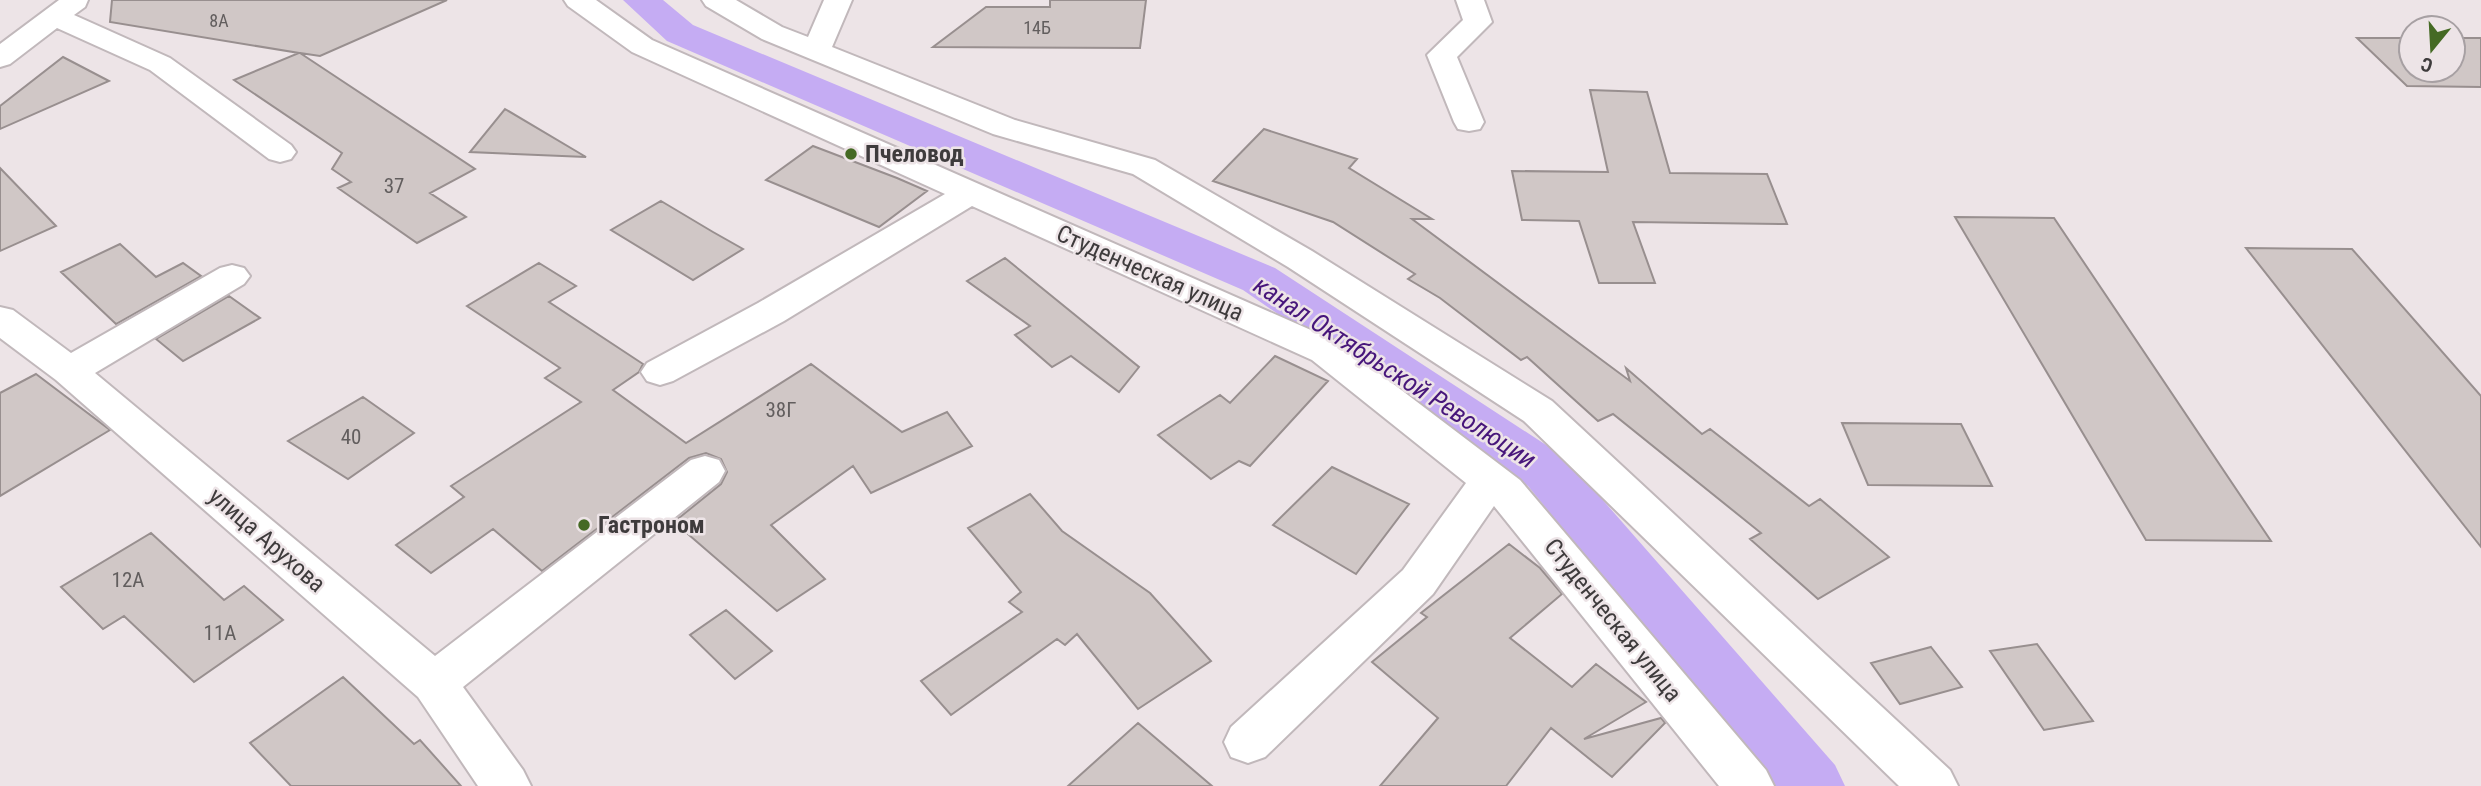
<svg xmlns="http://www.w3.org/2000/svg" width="2481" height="786" viewBox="0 0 2481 786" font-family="'Roboto Condensed',sans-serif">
<rect width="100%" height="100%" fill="#ede4e7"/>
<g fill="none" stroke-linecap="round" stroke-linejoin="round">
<path fill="#c5acf3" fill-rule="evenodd" d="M 623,0 L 663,0 L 693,25 L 1275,268 L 1566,458 L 1835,765 L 1845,786 L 1772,786 L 1528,486 L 1243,290 L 667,41 Z"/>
</g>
<path fill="#d0c7c6" stroke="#988f8f" stroke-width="2" d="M 112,0 L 447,0 L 320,56 L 300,53 L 475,169 L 430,193 L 466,217 L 417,243 L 338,188 L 351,182 L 332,169 L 342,153 L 234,80 L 299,53 L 110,22 Z
M 1050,0 L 1146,0 L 1140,48 L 933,47 L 986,7 L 1050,7 Z
M 2357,38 L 2411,38 L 2411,70 L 2453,70 L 2453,38 L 2481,38 L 2481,87 L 2407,86 Z
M 63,57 L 109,81 L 0,129 L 0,106 Z
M 1590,90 L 1647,92 L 1670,173 L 1767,174 L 1787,224 L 1633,222 L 1655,283 L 1599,283 L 1579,221 L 1522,220 L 1512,171 L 1608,172 Z
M 505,109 L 586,157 L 470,152 Z
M 1264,129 L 1357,159 L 1349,168 L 1432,219 L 1412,219 L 1630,381 L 1626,368 L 1702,434 L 1710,429 L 1809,506 L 1820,499 L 1889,557 L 1818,599 L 1750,539 L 1761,533 L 1613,414 L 1598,421 L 1527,357 L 1521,360 L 1440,298 L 1408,279 L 1415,274 L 1333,222 L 1213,181 Z
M 813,146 L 897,178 L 927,191 L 879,227 L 766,180 Z
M 0,168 L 56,226 L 0,251 Z
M 661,201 L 713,232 L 743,249 L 693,280 L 611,230 Z
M 1955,217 L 2054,218 L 2271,541 L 2146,540 Z
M 120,244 L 156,277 L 183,263 L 201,276 L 116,324 L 61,272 Z
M 2246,248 L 2352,249 L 2481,396 L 2481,547 Z
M 1005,258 L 1139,367 L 1119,392 L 1071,356 L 1052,367 L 1015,335 L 1030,326 L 967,281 Z
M 539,263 L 576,286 L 549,302 L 643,364 L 639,372 L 613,390 L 686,443 L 811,364 L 902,432 L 947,412 L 972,446 L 871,493 L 853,466 L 771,525 L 825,579 L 777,611 L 674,522 L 721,484 L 727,472 L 721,459 L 706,453 L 689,458 L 542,571 L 493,529 L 431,573 L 396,545 L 464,497 L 451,486 L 581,402 L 545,378 L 560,368 L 467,306 Z
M 229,296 L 260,318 L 183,361 L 156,339 Z
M 1275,356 L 1328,381 L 1250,466 L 1239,461 L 1211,479 L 1158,435 L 1220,395 L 1230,403 Z
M 36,374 L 110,430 L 0,496 L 0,393 Z
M 363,397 L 414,433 L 348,479 L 288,441 Z
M 1842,423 L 1961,424 L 1992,486 L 1868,485 Z
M 1332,467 L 1409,504 L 1356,574 L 1273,525 Z
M 1030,494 L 1062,531 L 1150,593 L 1211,661 L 1138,709 L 1077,634 L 1065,645 L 1057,639 L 951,715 L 921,681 L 1022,612 L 1009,602 L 1021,592 L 968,528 Z
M 151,533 L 224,600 L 244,586 L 283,620 L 194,682 L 124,616 L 103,629 L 61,587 Z
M 1509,544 L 1540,568 L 1562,594 L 1510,638 L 1572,687 L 1596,664 L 1646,702 L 1584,739 L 1661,718 L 1665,723 L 1612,777 L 1551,728 L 1506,786 L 1380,786 L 1438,718 L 1372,662 L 1427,617 L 1421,613 Z
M 726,610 L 772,651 L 735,679 L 690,635 Z
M 2037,644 L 2093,721 L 2044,730 L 1990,651 Z
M 1931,647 L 1962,687 L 1900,704 L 1871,663 Z
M 343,677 L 414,744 L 420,740 L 461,786 L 291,786 L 250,743 Z
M 1138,723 L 1212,786 L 1068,786 Z"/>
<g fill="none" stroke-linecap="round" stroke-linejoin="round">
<g stroke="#c1b8bb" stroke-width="4">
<path id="minor" d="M 59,0 L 88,0 L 85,7 L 74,15 L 170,58 L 291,145 L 296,152 L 291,159 L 280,162 L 269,159 L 150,70 L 57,28 L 10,64 L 0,67 L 0,44 Z
M 564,0 L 596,0 L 652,40 L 1338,342 L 1520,480 L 1766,770 L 1774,786 L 1719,786 L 1494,506 L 1433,594 L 1265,757 L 1248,763 L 1231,757 L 1224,742 L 1231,727 L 1403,570 L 1466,483 L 1312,360 L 972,206 L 784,321 L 673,381 L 660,385 L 647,381 L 641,372 L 647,363 L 758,303 L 945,194 L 632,52 L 568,6 Z
M 702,0 L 736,0 L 782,27 L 808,37 L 824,0 L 852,0 L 832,47 L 1015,120 L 1155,160 L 1312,251 L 1552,401 L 1950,770 L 1958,786 L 1899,786 L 1524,421 L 1288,267 L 1133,174 L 993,134 L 762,39 L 706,6 Z
M 1456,0 L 1484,0 L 1492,22 L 1457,57 L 1484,122 L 1480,129 L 1469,131 L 1458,129 L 1454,122 L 1427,55 L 1463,20 Z
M 232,265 L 244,268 L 250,276 L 244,284 L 95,373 L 435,656 L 691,460 L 705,456 L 719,460 L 725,471 L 719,482 L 463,687 L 523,770 L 531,786 L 478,786 L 418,697 L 56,380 L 0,338 L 0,307 L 13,310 L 71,353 L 220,268 Z"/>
</g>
<use href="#minor" fill="#fff" fill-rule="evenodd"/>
</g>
<g fill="#456a24" stroke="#ede4e7" stroke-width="2.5">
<circle cx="851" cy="154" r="7"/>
<circle cx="584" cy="525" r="7"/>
</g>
<g text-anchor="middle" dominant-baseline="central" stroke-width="5" stroke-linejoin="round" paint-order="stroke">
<g font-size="18" fill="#625e5e">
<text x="219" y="20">8А</text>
<text x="1037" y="27">14Б</text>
</g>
<g font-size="21" fill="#625e5e">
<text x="394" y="186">37</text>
<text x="781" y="410">38Г</text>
<text x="351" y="437">40</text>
<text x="128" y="580">12А</text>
<text x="220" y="633">11А</text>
</g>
<g font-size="24" font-weight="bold" fill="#3e3b3c" stroke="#ede4e7" text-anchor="start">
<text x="865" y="154">Пчеловод</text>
<text x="598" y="525">Гастроном</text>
</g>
<g font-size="24" fill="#3e3b3c" stroke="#ede4e7">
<text transform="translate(1150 273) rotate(24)">Студенческая улица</text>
<text transform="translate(267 540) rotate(41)">улица Арухова</text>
<text transform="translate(1613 620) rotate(51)">Студенческая улица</text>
</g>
<g font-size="26" font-style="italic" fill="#47167b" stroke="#ede4e7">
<text transform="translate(1395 372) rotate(33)">канал Октябрьской Революции</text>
</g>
</g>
<g transform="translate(2432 49) rotate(198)"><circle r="33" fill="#ede4e7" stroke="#a7a0a3" stroke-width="2"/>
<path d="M0-5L12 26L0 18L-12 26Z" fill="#456a24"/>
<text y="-10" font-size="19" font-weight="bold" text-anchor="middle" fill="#3e3b3c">С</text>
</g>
</svg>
